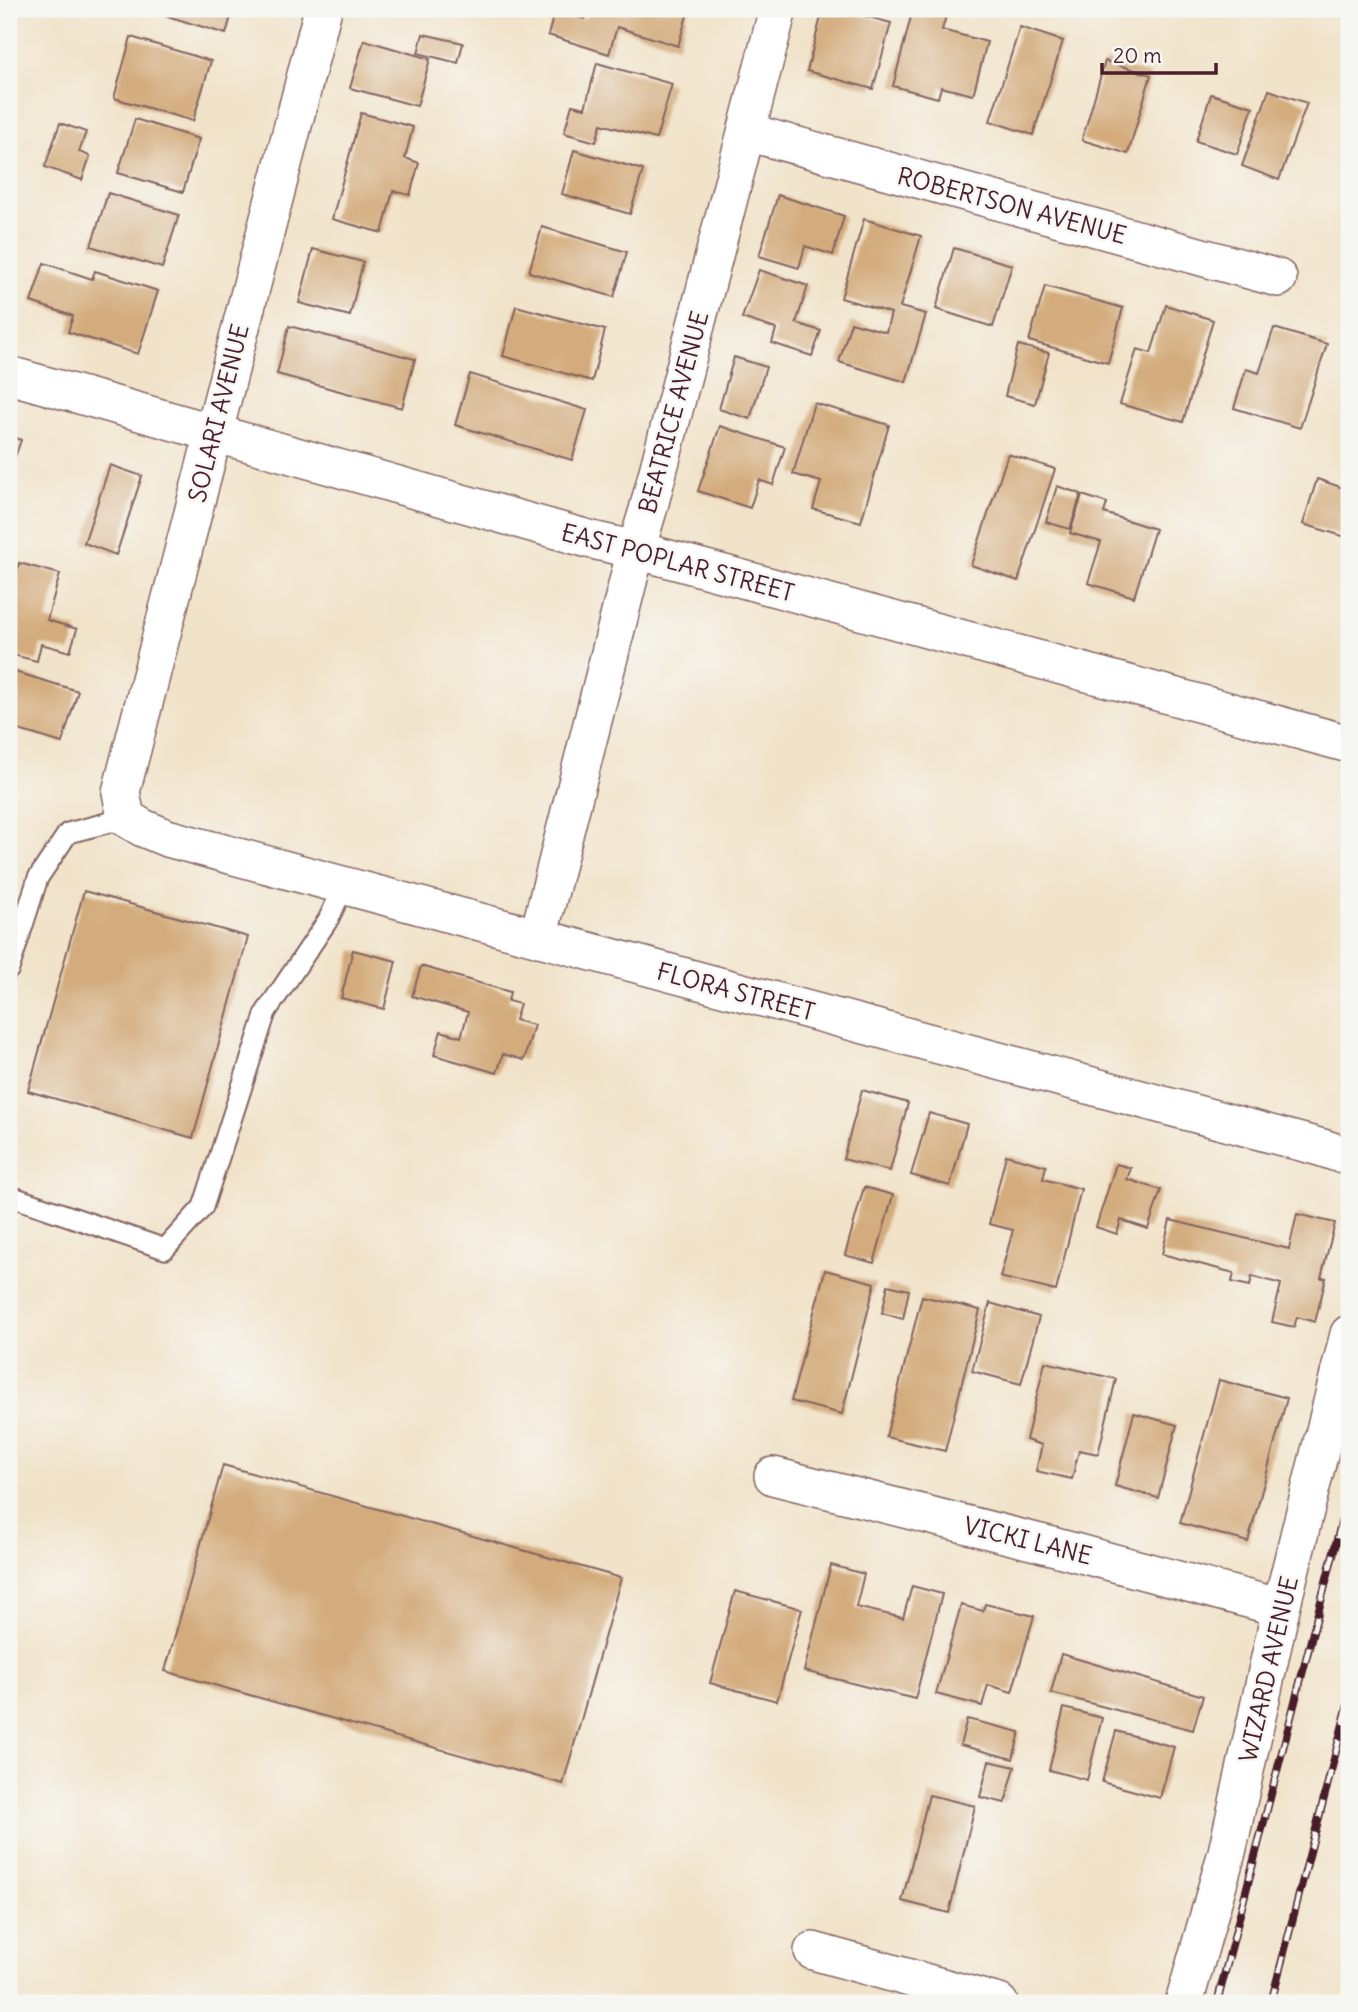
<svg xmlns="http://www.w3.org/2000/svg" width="1358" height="2012" viewBox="0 0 1358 2012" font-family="Delius,sans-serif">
<rect width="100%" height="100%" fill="#f6f6f2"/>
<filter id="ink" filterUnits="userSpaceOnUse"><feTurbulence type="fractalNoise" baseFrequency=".0143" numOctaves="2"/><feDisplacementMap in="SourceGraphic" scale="14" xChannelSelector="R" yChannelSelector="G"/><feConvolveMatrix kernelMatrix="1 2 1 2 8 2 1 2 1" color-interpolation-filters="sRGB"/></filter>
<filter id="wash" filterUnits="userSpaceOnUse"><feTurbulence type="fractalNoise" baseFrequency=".00686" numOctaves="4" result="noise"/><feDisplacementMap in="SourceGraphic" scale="28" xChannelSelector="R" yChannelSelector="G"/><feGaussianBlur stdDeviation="1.57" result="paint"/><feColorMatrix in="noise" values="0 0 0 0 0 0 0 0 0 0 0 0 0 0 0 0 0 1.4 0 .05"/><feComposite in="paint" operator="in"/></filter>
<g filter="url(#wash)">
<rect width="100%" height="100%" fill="#f1e3c9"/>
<g id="blocks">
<path fill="#d3ab7b" d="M 166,9 L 233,9 L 226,34 L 164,15 Z
M 589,9 L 689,9 L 678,46 L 617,27 L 609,54 L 548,35 L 555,10 L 585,19 Z
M 823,9 L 866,9 L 865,16 L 891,23 L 873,89 L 807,71 Z
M 913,9 L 948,9 L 942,30 L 987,42 L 973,95 L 941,87 L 938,98 L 893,86 Z
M 1020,27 L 1063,41 L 1033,135 L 990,121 Z
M 423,34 L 463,43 L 458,63 L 418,53 Z
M 131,37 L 211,61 L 193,121 L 114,98 Z
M 364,40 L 430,59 L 417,106 L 350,88 Z
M 1105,61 L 1151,75 L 1128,154 L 1082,140 Z
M 597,63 L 672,84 L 656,139 L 601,124 L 596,142 L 564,133 L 572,105 L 585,108 Z
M 1269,90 L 1307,103 L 1279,180 L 1242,166 Z
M 1211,94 L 1253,107 L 1237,154 L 1196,141 Z
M 361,113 L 413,127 L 405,158 L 419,163 L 410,195 L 393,191 L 382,233 L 332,219 Z
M 135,119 L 199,139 L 183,192 L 118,173 Z
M 60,123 L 86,132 L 79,152 L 90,156 L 82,180 L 45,167 Z
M 574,150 L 643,170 L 630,214 L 562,194 Z
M 108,193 L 179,215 L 162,268 L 91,246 Z
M 778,195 L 844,216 L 833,255 L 805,246 L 799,268 L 759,256 Z
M 864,219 L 921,236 L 900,307 L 926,314 L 906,382 L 839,362 L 851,322 L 886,332 L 891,313 L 841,298 Z
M 542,227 L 627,252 L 614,297 L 529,272 Z
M 954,248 L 1012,265 L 993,327 L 936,309 Z
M 313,249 L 363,262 L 350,316 L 299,303 Z
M 44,263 L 92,279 L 95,271 L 158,291 L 138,354 L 68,332 L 73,316 L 31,302 Z
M 759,270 L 808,286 L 796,323 L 821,331 L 812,356 L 772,343 L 776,329 L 742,318 Z
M 1045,286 L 1123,308 L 1108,363 L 1029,341 Z
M 1166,305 L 1213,320 L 1183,422 L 1120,404 L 1137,349 L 1151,353 Z
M 516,306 L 605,330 L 592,381 L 503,356 Z
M 289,326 L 415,359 L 402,408 L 277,374 Z
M 1274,328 L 1327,344 L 1300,428 L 1234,408 L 1246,369 L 1259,373 Z
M 1018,345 L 1049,353 L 1035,404 L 1005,396 Z
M 734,357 L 766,367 L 750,419 L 719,409 Z
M 470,374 L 587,410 L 572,460 L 455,425 Z
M 814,403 L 889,425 L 861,522 L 813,509 L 821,482 L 793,474 Z
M 720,426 L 785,447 L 773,485 L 759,480 L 750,508 L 698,491 Z
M 9,436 L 21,440 L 9,474 Z
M 1008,454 L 1055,469 L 1018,581 L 971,565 Z
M 110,465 L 142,476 L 116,555 L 84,543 Z
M 1317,479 L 1349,490 L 1349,538 L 1303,524 Z
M 1057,486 L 1081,494 L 1070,529 L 1046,522 Z
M 1082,495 L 1107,503 L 1104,513 L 1155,529 L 1134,597 L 1088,583 L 1101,542 L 1070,533 Z
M 19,563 L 60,574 L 47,620 L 77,629 L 70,652 L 41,644 L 37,661 L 9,654 L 9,599 Z
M 9,670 L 78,691 L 62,743 L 9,727 Z
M 84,891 L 248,937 L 193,1138 L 28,1091 Z
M 353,950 L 396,961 L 384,1009 L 341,998 Z
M 421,966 L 510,992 L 508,1001 L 520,1004 L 515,1020 L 534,1025 L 524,1060 L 503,1054 L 497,1073 L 434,1055 L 441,1031 L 461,1037 L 468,1012 L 412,996 Z
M 862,1090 L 908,1103 L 890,1171 L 843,1159 Z
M 929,1113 L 967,1124 L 950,1186 L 911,1175 Z
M 1006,1155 L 1046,1166 L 1043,1179 L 1081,1189 L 1056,1291 L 1000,1277 L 1013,1230 L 989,1224 Z
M 1116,1164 L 1131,1168 L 1127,1179 L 1161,1190 L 1148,1229 L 1121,1220 L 1117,1234 L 1096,1227 Z
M 864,1187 L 893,1195 L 874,1263 L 845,1255 Z
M 1297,1214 L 1335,1223 L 1321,1278 L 1326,1278 L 1315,1322 L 1297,1317 L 1294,1327 L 1272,1322 L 1281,1284 L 1252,1276 L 1250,1286 L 1232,1282 L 1234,1273 L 1162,1254 L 1170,1220 L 1289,1249 Z
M 825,1270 L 875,1283 L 842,1414 L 791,1401 Z
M 888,1285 L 909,1290 L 903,1319 L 882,1313 Z
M 922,1296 L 980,1310 L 945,1451 L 886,1437 Z
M 990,1303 L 1039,1317 L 1021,1384 L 972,1371 Z
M 1045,1362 L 1116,1379 L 1098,1454 L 1079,1450 L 1072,1479 L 1036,1471 L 1042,1445 L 1026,1440 Z
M 1219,1380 L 1287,1398 L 1248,1542 L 1180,1523 Z
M 1134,1413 L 1177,1425 L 1158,1498 L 1115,1486 Z
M 223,1465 L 621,1578 L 563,1784 L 165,1671 Z
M 831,1565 L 864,1574 L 856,1607 L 903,1618 L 912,1586 L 942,1594 L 915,1699 L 804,1671 Z
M 735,1591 L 802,1609 L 777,1701 L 710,1683 Z
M 985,1604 L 1034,1616 L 1012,1692 L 988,1685 L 982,1706 L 936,1694 L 961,1605 L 983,1611 Z
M 1061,1654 L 1203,1696 L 1193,1730 L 1051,1693 Z
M 1064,1708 L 1102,1718 L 1087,1780 L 1049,1770 Z
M 967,1719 L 1020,1732 L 1013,1759 L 960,1745 Z
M 1116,1731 L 1174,1747 L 1160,1798 L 1102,1782 Z
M 989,1761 L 1015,1767 L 1005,1803 L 980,1797 Z
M 929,1795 L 975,1806 L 949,1913 L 902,1901 Z"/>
</g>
</g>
<g filter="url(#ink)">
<use href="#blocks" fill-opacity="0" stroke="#846462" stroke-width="2"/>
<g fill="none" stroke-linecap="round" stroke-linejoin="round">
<g stroke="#846462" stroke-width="23">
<path id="lane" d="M 9,969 L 38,878 L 68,833 L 126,818
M 9,1194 L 10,1196 L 165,1249 L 203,1207 L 266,1012 L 328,920 L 344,886"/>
</g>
<g stroke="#846462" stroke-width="40">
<path id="street" d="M 323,9 L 121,792 L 126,818 L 143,828 L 167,838 L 1323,1148 L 1349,1157
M 747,132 L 1278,278
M 9,375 L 592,540 L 636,550 L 1349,744
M 538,938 L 636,550 L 648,510 L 778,9
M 773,1476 L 1048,1545 L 1281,1608
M 813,1951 L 999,2003
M 1184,2003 L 1227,1852 L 1281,1608 L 1349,1334"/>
</g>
<use href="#lane" stroke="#fff" stroke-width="19"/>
<use href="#street" stroke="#fff" stroke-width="37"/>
<g stroke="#4a1f2b" stroke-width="8">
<path id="rail" d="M 1217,2003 L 1349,1493
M 1271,2003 L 1349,1701"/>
</g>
<use href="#rail" stroke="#f6f6f2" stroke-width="5" stroke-dasharray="16" stroke-linecap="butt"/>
</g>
</g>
<g text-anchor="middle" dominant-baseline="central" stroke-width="5" stroke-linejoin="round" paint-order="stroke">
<g font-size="24" fill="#4a1f2b" stroke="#f6f6f2">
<text transform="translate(1012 205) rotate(15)">ROBERTSON AVENUE</text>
<text transform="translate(673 412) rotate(-75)">BEATRICE AVENUE</text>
<text transform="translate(218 413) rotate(-76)">SOLARI AVENUE</text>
<text transform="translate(678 562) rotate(15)">EAST POPLAR STREET</text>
<text transform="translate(736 991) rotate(15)">FLORA STREET</text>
<text transform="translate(1028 1540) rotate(14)">VICKI LANE</text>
<text transform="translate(1268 1669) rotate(-77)">WIZARD AVENUE</text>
</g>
</g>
<rect width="1358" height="2012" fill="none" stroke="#f6f6f2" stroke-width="35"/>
<path d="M1102 63v10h114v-10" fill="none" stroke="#4a1f2b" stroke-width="3.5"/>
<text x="1113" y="63" font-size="21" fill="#4a1f2b" stroke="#f6f6f2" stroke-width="5" paint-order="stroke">20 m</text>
</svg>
